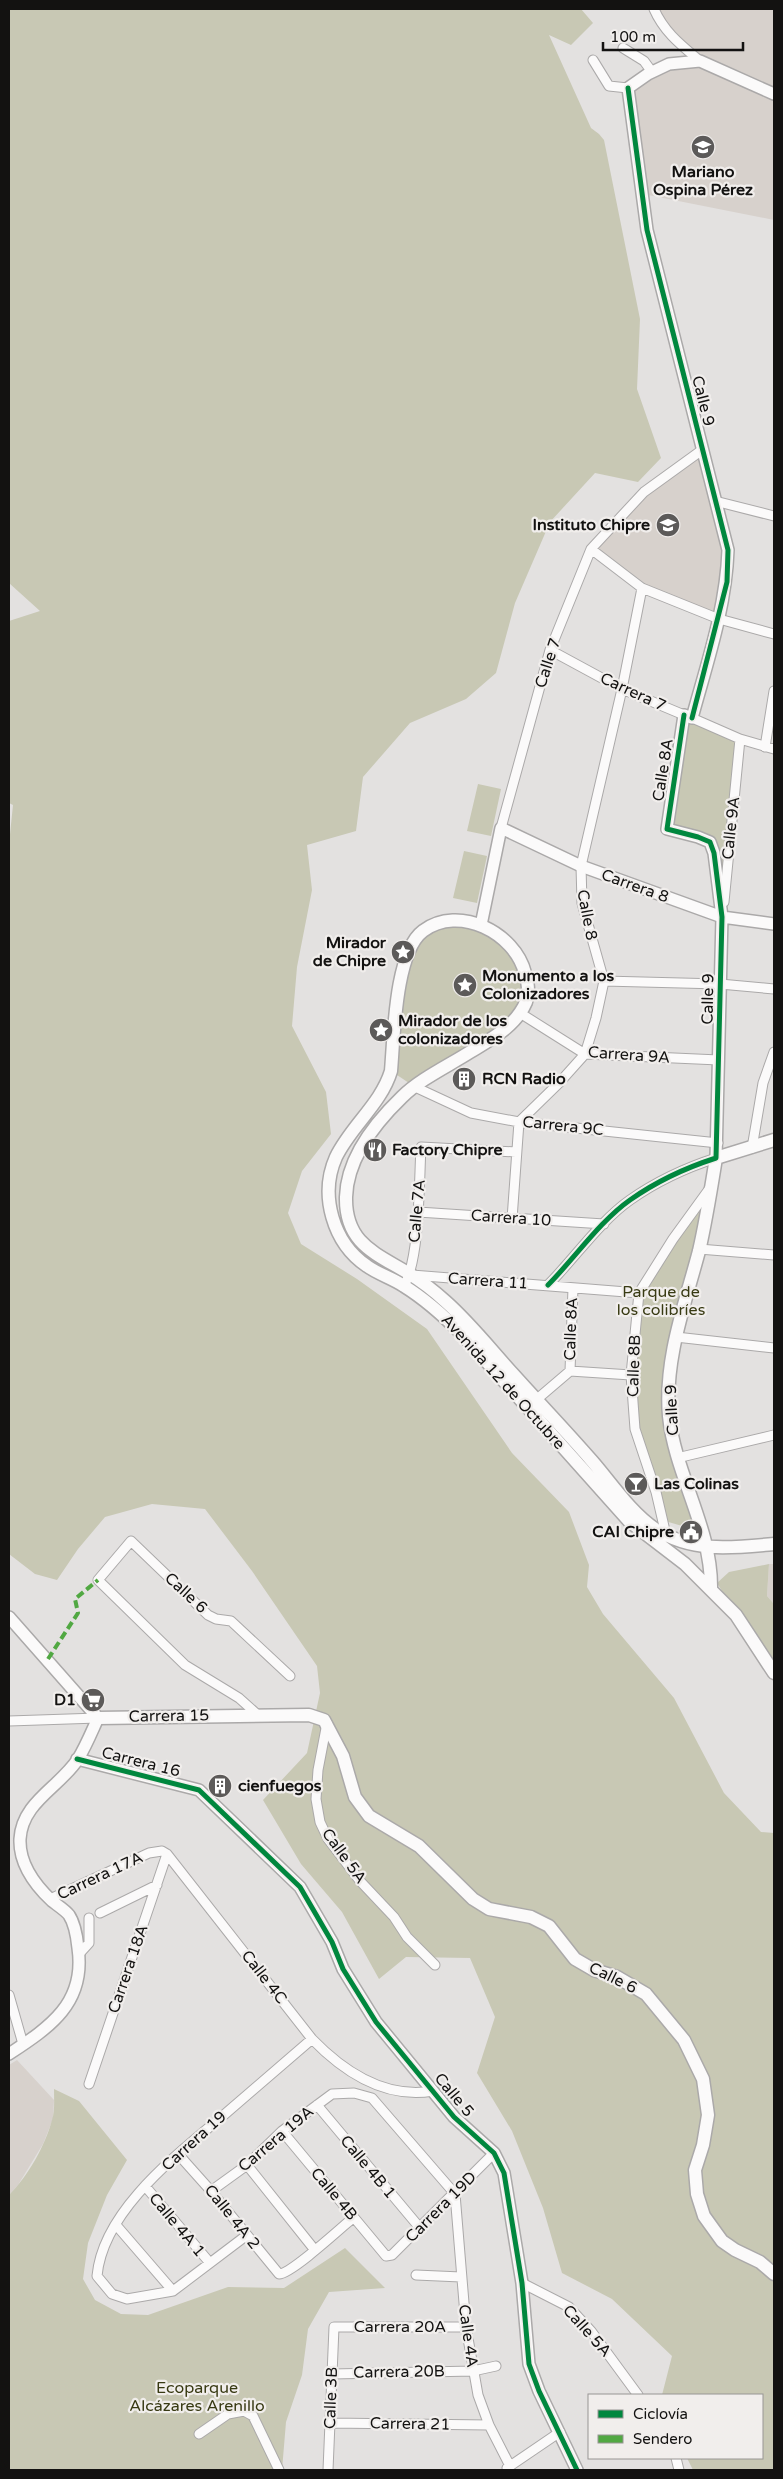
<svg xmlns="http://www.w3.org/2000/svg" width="783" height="2479" viewBox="0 0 783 2479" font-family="'Varela Round',sans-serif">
<rect width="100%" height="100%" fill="#e3e1e0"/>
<path fill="#d7d1cc" d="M 654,9 L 774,9 L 774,98 L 687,58 L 681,45 Z
M 686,62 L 774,100 L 774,220 L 638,193 L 625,90 Z
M 702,450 L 728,550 L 718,613 L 642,588 L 591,549 L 644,492 Z
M 769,1564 L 774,1564 L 774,1604 L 767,1596 Z
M 17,2060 L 54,2100 L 53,2119 L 43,2144 L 18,2185 L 9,2195 L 9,2065 Z"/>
<path fill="#c8c8b4" d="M 9,9 L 581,9 L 593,23 L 571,45 L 549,35 L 591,128 L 599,134 L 604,140 L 640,319 L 637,389 L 661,458 L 638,482 L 595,473 L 550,522 L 515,603 L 496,673 L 466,699 L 410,723 L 363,777 L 356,831 L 307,845 L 312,890 L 297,967 L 292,1026 L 326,1092 L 331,1134 L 302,1171 L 288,1213 L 301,1244 L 357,1279 L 427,1329 L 512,1453 L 569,1512 L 589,1565 L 587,1587 L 603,1614 L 674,1698 L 724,1793 L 761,1832 L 774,1833 L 774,2470 L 693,2470 L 687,2458 L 762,2458 L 762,2395 L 662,2395 L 672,2356 L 612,2299 L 562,2273 L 543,2208 L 512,2131 L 477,2073 L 495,2017 L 470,1958 L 406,1957 L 379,1979 L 342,1912 L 301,1864 L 263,1800 L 307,1753 L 320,1693 L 317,1666 L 252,1571 L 205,1509 L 152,1504 L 105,1517 L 78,1549 L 57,1580 L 35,1574 L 9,1554 L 9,844 L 13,805 L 9,803 L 9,621 L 40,611 L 9,583 Z
M 681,714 L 740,739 L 722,917 L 712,841 L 671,823 Z
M 478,784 L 501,789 L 491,836 L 467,831 Z
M 464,851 L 487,856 L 477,903 L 453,898 Z
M 441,923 L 495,932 L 527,979 L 520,1013 L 415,1087 L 391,1071 L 407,952 Z
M 712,1185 L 668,1392 L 696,1530 L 665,1521 L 641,1451 L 631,1375 L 639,1293 Z
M 769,1564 L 767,1596 L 774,1604 L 774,1673 L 717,1583 L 729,1572 Z
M 54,2089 L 79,2101 L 127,2160 L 107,2195 L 88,2243 L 83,2279 L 95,2300 L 121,2314 L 148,2315 L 228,2287 L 284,2288 L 345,2248 L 385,2288 L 329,2292 L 308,2329 L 302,2375 L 286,2422 L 282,2470 L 9,2470 L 9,2195 C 28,2176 45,2146 52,2120 C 55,2111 54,2099 54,2089 Z"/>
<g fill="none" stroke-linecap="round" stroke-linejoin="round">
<g stroke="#aba9a9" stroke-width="11">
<path id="minor" d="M 654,9 C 664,32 681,45 700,61
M 623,48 L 644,61 L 652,72
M 593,60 L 609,86 L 628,88
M 715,501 L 774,516
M 591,549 L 642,588 L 719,619 L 774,634
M 550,650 L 622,689 L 684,715
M 692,718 L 740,739 L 774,749
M 765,747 L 774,691
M 501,828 L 550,650 L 591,549 L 644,492 L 702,450
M 724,902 L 740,739
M 604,981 L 720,984 L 774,989
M 520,1013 L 585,1054 L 719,1060
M 415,1087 L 471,1113 L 519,1122 L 718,1143
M 752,1148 L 763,1083 L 774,1052
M 418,1212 L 604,1224
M 512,1219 L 519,1122 L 559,1083 L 585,1054 L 596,1018 L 604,981 L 582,903 L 581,866 L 622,689 L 642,588
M 699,1249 L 774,1255
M 412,1275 L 639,1293
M 548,1285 C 574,1259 600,1221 630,1200 C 657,1181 685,1168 716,1158
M 404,1286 C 420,1258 419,1181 421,1147 L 516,1152
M 676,1337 L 774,1348
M 570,1371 L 573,1288
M 536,1400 L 570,1371 L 631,1375
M 677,1458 L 774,1435
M 666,1535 L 656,1492 L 635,1429 L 631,1375 L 639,1293 L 673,1239 L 710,1188
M 259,1716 L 239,1698 L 185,1665 L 98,1580 L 131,1541 L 208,1615 L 216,1619 L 231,1621 L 290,1676
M 9,1721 L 98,1718
M 327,1723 L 318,1770 L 316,1799 L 320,1822 L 328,1839 L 360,1881 L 394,1917 L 407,1937 L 435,1965
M 50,1899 L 149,1853 L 162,1851 L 167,1854 L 312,2039 C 344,2072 386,2099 433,2091
M 100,1913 L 157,1885
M 79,1954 L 89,1943 L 89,1918
M 9,1995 L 23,2044
M 89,2084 L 167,1854
M 317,2105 L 420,2228
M 282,2131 L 386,2256 L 392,2255 L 494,2153
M 178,2154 L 211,2191 L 279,2274 C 291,2274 341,2228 354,2217
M 247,2165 L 314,2249
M 145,2186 L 210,2263
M 211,2191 L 247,2165 L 282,2131 L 332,2094 L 354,2093 L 372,2098 L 455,2194 L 466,2327 L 478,2395 L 489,2425 L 510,2466 L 510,2470
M 116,2225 L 173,2291
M 247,2235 L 173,2291 L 127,2299 L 112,2294 L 97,2276 C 103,2210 178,2154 225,2114 C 254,2089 283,2064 312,2039
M 416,2275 L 461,2277
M 522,2283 L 569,2307 L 591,2331 L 638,2395
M 332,2374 L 473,2371 L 496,2366
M 330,2423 L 489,2425
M 199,2434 L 228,2414 L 244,2411 L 253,2416 L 279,2470
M 676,2458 L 679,2470
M 507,2468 L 560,2432
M 328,2470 L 334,2327 L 466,2327"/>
</g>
<g stroke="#aba9a9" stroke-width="14">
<path id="tertiary" d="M 481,925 L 501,828 L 581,866 L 722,917 L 774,924
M 716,1158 L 722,917 L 714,853 L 710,842 L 698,837 L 667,829 L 684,715 L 692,718 C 707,663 726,608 728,550 L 647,230 L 628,88 L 648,74 L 669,64 L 700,61 L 774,94
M 9,1617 L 98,1718 C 92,1731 86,1746 78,1759 C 60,1787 22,1802 20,1839 C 19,1864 35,1885 52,1901 C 57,1905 65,1910 69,1915 C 75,1924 77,1938 78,1948 C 86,2003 50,2027 9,2054
M 77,1759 L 199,1790 L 300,1887 L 332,1942 L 343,1969 L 376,2022 L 454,2117 L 494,2153 L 504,2173 L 522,2283 L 529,2364 L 539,2391 L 577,2470"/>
</g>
<g stroke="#aba9a9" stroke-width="15">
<path id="secondary" d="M 774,1544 C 732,1548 693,1553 655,1529 C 630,1512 612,1484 592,1461 C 566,1431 539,1403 513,1374 C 491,1350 470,1323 445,1301 C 434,1291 421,1281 408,1273 C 375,1253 345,1243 346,1197 C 347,1158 375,1123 402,1097 C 420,1079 448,1066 470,1052 C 491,1039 516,1026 526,1002 C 530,993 528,983 525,973 C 515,933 459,904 423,931 C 395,952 394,1037 391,1071 C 381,1104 351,1126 336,1157 C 319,1195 333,1243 367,1266 C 378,1274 392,1278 404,1286 C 425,1299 444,1316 462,1334 L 629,1521 L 685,1564 L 736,1615 L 774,1673
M 711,1589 C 712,1528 675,1475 669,1416 C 664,1360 685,1304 699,1251 C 706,1221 711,1189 716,1158 L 774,1140
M 98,1718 L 309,1715 L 324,1720 L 343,1756 L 355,1797 L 369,1816 L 419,1846 L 473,1899 L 489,1909 L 531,1917 L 549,1926 L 575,1959 L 594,1970 L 617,1977 L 646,1994 L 684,2040 L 703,2079 L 708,2115 L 703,2145 L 695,2170 L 697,2194 L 704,2216 L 722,2241 L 735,2250 L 760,2262 L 774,2274"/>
</g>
<use href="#minor" stroke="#fbfafa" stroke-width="9"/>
<use href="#tertiary" stroke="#fbfafa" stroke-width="11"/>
<use href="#secondary" stroke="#fbfafa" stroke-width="12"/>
<path stroke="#51a842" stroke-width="4" stroke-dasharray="8 4" stroke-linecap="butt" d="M 48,1659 L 78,1613 L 75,1599 L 98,1580"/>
<g stroke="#f1eeec" stroke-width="8">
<path id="cycleway" d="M 628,88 L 647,230 L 728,550 L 727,582 L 692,718
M 548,1285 C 574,1259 600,1221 630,1200 C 657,1181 685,1168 716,1158 L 722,917 L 714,853 L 710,842 L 698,837 L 667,829 L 684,715
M 77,1759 L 199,1790 L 300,1887 L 332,1942 L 343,1969 L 376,2022 L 454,2117 L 494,2153 L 504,2173 L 522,2283 L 529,2364 L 539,2391 L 577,2470"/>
</g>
<use href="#cycleway" stroke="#00873e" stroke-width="5"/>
</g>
<defs>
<g id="school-disc" transform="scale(1.25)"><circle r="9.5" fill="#5c5a59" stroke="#f1eeec"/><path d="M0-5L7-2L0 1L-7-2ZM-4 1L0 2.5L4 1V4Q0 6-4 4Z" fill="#fff"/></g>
<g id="sight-disc" transform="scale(1.25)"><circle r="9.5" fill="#5c5a59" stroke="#f1eeec"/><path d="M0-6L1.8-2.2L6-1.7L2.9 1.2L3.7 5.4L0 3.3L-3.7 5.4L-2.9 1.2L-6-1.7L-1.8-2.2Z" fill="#fff"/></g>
<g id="building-disc" transform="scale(1.25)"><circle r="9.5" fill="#5c5a59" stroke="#f1eeec"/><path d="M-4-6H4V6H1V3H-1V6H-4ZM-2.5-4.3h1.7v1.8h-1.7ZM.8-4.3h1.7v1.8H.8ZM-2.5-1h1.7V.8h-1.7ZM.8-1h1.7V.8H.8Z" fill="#fff"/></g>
<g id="restaurant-disc" transform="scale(1.25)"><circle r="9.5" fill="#5c5a59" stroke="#f1eeec"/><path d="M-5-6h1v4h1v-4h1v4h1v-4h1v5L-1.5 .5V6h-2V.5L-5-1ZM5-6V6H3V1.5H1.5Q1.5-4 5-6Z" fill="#fff"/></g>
<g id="bar-disc" transform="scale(1.25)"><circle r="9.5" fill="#5c5a59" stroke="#f1eeec"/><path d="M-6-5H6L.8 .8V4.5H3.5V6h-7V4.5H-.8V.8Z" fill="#fff"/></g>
<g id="civic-disc" transform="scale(1.25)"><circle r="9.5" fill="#5c5a59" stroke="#f1eeec"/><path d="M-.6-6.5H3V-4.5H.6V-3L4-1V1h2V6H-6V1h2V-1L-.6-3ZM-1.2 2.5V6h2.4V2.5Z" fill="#fff"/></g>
<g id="supermarket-disc" transform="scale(1.25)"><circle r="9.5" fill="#5c5a59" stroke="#f1eeec"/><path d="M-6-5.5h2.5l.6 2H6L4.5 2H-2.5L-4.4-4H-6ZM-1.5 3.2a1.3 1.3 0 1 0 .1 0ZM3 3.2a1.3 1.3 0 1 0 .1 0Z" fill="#fff"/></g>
</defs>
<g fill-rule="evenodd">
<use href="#school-disc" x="703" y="147"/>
<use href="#school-disc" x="668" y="525"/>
<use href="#sight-disc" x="403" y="952"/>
<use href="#sight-disc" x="465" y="985"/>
<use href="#sight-disc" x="381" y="1030"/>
<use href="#building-disc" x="464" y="1079"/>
<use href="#restaurant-disc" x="375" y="1150"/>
<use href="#bar-disc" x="636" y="1484"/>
<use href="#civic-disc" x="691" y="1532"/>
<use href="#supermarket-disc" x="93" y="1700"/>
<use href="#building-disc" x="220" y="1786"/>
</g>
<g text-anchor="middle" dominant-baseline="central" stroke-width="4.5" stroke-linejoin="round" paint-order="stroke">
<g font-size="16" font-weight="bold" fill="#131211" stroke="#f1eeec" text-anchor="start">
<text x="703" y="172" text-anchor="middle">Mariano<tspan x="703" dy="18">Ospina Pérez</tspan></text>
<text x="650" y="525" text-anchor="end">Instituto Chipre</text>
<text x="386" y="943" text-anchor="end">Mirador<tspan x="386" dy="18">de Chipre</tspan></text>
<text x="482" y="976">Monumento a los<tspan x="482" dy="18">Colonizadores</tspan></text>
<text x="398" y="1021">Mirador de los<tspan x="398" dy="18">colonizadores</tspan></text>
<text x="482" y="1079">RCN Radio</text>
<text x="392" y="1150">Factory Chipre</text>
<text x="654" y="1484">Las Colinas</text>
<text x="674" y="1532" text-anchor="end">CAI Chipre</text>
<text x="76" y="1700" text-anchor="end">D1</text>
<text x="238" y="1786">cienfuegos</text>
</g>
<g font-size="16" fill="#131211" stroke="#f1eeec">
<text transform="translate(703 401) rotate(76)">Calle 9</text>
<text transform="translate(548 663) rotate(-72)">Calle 7</text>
<text transform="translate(633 692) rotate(25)">Carrera 7</text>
<text transform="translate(663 770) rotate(-81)">Calle 8A</text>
<text transform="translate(731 828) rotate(-84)">Calle 9A</text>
<text transform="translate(635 886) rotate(20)">Carrera 8</text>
<text transform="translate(587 915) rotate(79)">Calle 8</text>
<text transform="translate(708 999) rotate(-89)">Calle 9</text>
<text transform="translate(629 1055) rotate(4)">Carrera 9A</text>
<text transform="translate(563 1126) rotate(6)">Carrera 9C</text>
<text transform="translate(417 1211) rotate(-85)">Calle 7A</text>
<text transform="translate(511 1218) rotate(4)">Carrera 10</text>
<text transform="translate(488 1281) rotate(4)">Carrera 11</text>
<text transform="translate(571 1329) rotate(-88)">Calle 8A</text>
<text transform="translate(634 1366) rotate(-88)">Calle 8B</text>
<text transform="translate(503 1382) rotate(48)">Avenida 12 de Octubre</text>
<text transform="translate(672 1410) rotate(-93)">Calle 9</text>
<text transform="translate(186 1593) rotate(43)">Calle 6</text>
<text transform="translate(169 1716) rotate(-1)">Carrera 15</text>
<text transform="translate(141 1762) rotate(14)">Carrera 16</text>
<text transform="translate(344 1856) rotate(54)">Calle 5A</text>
<text transform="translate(100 1876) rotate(-25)">Carrera 17A</text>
<text transform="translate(128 1969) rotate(-71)">Carrera 18A</text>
<text transform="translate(264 1977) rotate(52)">Calle 4C</text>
<text transform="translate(613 1978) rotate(26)">Calle 6</text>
<text transform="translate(454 2095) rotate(50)">Calle 5</text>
<text transform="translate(276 2139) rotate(-40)">Carrera 19A</text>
<text transform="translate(194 2141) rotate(-42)">Carrera 19</text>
<text transform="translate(368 2167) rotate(50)">Calle 4B 1</text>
<text transform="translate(334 2194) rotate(50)">Calle 4B</text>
<text transform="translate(441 2207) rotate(-45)">Carrera 19D</text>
<text transform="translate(232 2217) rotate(51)">Calle 4A 2</text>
<text transform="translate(177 2225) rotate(50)">Calle 4A 1</text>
<text x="400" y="2327">Carrera 20A</text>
<text transform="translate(587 2331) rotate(48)">Calle 5A</text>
<text transform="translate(468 2336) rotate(82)">Calle 4A</text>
<text transform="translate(399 2372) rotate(-1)">Carrera 20B</text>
<text transform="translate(331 2398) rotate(-88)">Calle 3B</text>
<text transform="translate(410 2424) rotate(1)">Carrera 21</text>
</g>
<g font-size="16" fill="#383a13" stroke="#f1eeec">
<text x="661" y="1292">Parque de<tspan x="661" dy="18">los colibríes</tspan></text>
<text x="197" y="2388">Ecoparque<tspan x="197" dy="18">Alcázares Arenillo</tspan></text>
</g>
</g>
<rect width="783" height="2479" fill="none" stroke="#131211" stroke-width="20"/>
<rect x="588" y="2394" width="175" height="65" fill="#f1eeec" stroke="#989694"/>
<rect x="598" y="2410" width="25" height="8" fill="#00873e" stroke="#989694"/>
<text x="633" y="2419" font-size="15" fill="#131211">Ciclovía</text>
<rect x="598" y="2435" width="25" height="8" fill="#51a842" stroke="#989694"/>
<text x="633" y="2444" font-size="15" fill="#131211">Sendero</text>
<path d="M603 42v8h140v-8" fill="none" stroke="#131211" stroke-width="2.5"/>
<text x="610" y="42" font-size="15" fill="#131211" stroke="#f1eeec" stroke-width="4" paint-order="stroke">100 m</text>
</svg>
